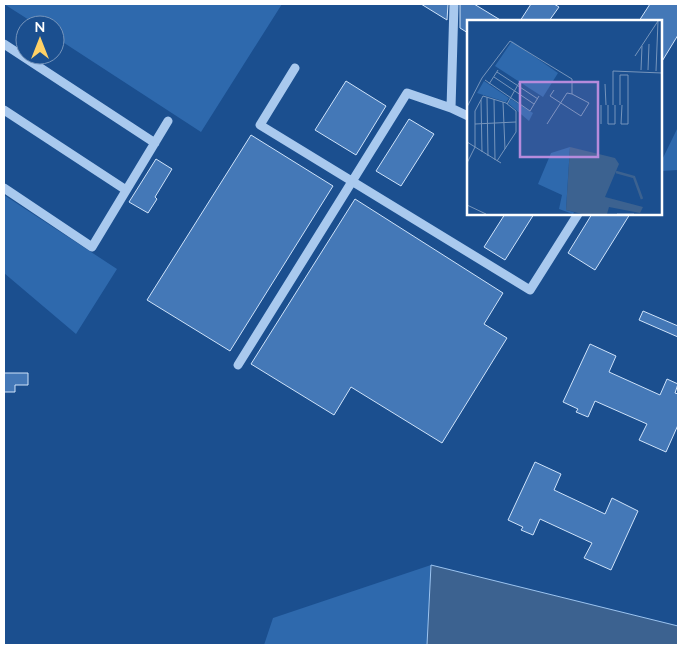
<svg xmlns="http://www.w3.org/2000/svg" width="682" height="649" viewBox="0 0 682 649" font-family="Lato,sans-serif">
<rect width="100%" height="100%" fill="#1b4f8f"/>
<path fill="#2e69ad" d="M 4,4 L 282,4 L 201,132 L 55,37 L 55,25 L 37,25 Z
M 678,127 L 678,170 L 661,171 L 661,162 Z
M 4,195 L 117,269 L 76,334 L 4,273 Z
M 431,565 L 427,645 L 264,645 L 273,618 Z"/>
<path fill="#3c6290" stroke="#9cc4f0" d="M 431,565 L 678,626 L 678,645 L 427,645 Z"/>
<path fill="#4478b7" stroke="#cfe3fa" d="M 421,4 L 448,4 L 447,20 Z
M 460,4 L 474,4 L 502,21 L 468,21 L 468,33 L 460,28 Z
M 531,4 L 554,4 L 559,7 L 549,21 L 520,21 Z
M 650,4 L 678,4 L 678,35 L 661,63 L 661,21 L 639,21 Z
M 346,81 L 386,106 L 356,155 L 315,130 Z
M 409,119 L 434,134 L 401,186 L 376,171 Z
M 251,135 L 333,186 L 230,351 L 147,300 Z
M 156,159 L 172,169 L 155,197 L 157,199 L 148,213 L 129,202 Z
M 355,199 L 503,293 L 484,324 L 507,338 L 442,443 L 351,387 L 334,415 L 251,364 Z
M 505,214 L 534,214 L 505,260 L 484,247 Z
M 592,214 L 630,214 L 595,270 L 568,253 Z
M 643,311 L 678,326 L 678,337 L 639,320 Z
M 590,344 L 616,356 L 609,372 L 660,395 L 667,379 L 678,384 L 675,393 L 678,394 L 678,425 L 666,452 L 639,440 L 647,424 L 595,401 L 588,417 L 576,412 L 578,409 L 563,402 Z
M 4,373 L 28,373 L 28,385 L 15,385 L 15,392 L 4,392 Z
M 535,462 L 561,474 L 554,490 L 605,514 L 612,498 L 638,511 L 611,570 L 584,558 L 592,543 L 540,519 L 533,535 L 521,530 L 523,527 L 508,520 Z"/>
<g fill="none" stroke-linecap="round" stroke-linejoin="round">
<path stroke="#a9c9ee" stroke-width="9" d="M 454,4 L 451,108 L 468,116
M 4,44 L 155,143
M 295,68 L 260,125 L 530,290 L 578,214
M 4,110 L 126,190
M 4,188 L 92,247 L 168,121
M 238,365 L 407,93 L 451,108"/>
</g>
<g transform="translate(467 20)">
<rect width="195" height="195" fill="#1b4f8f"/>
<path d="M 45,21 L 91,53 L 76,77 L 28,46 ZM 17,61 L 42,78 L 39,82 L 10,73 ZM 44,79 L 66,93 L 62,101 L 41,83 ZM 103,127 L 99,190 L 107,192 L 106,194 L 92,189 L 95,175 L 71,164 L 84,133 Z" fill="#2e69ad"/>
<path d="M 103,127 L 148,138 L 152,144 L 138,177 L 176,187 L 173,193 L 142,187 L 140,194 L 115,194 L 99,190 Z" fill="#3c6290"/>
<path fill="none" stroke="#3c6290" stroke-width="2.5" d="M 149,152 L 167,157 L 175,179"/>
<path fill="none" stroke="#7695bc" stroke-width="1" d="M 168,36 L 191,1M 174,50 L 175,26M 181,50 L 182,24M 189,51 L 191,1M 30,52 L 71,79M 27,57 L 67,84M 18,60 L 63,91 L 72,76M 22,64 L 31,50M 138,64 L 139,85M 20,77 L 21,136M 27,79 L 28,140M 14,80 L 15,132M 36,82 L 38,129M 40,84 L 52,63M 134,85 L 134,104M 141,85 L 141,104 L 148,104 L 148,85M 146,85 L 146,51 L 195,53M 153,85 L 153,55 L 161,55 L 161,104 L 154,104 L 155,85M 0,87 L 15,58 L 43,21 L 105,59 L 105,74 L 122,83 L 114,96 L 83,76 L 87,70M 8,104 L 49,102M 80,104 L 100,73 L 105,74M 0,122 L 34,143M 0,143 L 8,127 L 8,91 L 16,76 L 39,83 L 49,91 L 49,112 L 30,141M 0,185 L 19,194M 150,194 L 167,194"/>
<path fill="#b68bdc" fill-opacity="0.15" stroke="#b68bdc" stroke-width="2.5" d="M 53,62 L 131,62 L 131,137 L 53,137 Z"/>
<rect width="195" height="195" fill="none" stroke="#fff" stroke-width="2.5"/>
</g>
<rect width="682" height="649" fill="none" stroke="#ffffff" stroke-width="10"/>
<g transform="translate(40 40)"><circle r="24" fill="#1b4f8f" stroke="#7695bc"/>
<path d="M0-4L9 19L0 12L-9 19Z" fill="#ffd166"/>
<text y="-8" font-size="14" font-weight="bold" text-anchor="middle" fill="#ffffff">N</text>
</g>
</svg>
